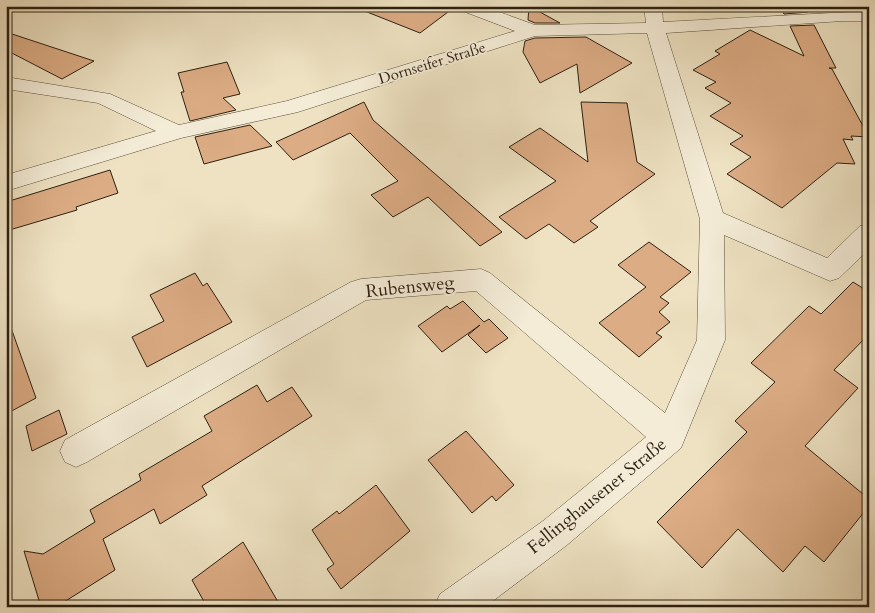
<svg xmlns="http://www.w3.org/2000/svg" width="875" height="613" viewBox="0 0 875 613" font-family="Cardo,serif">
<rect width="100%" height="100%" fill="#eee2c2"/>
<filter id="stains"><feTurbulence type="fractalNoise" baseFrequency=".004" numOctaves="4"/><feColorMatrix values="0 0 0 0 .2 0 0 0 0 .09 0 0 0 0 .02 0 0 0 .5 -.17"/></filter>
<radialGradient id="worn" r=".72"><stop offset=".6" stop-color="#630" stop-opacity="0"/><stop offset="1" stop-color="#630" stop-opacity=".3"/></radialGradient>
<path fill="#dcac84" stroke="#2c2012" d="M 357,6 L 456,6 L 420,33 L 357,8 Z
M 529,6 L 560,23 L 535,23 L 528,20 Z
M 780,6 L 805,6 L 808,12 L 784,14 Z
M 814,25 L 836,68 L 829,68 L 832,69 L 869,137 L 851,136 L 853,140 L 843,139 L 855,164 L 837,163 L 782,208 L 727,174 L 751,157 L 730,144 L 743,136 L 710,116 L 731,103 L 705,88 L 716,82 L 693,70 L 720,54 L 715,51 L 750,30 L 804,56 L 790,26 Z
M 6,32 L 94,61 L 62,79 L 6,50 Z
M 586,37 L 632,63 L 580,93 L 577,64 L 540,83 L 523,52 L 525,41 L 535,38 Z
M 227,62 L 240,94 L 223,98 L 236,110 L 190,121 L 181,92 L 184,92 L 178,73 Z
M 364,102 L 373,120 L 502,232 L 480,246 L 428,197 L 393,217 L 371,195 L 398,181 L 350,133 L 293,160 L 276,142 Z
M 581,102 L 627,103 L 637,162 L 655,174 L 590,221 L 598,227 L 574,243 L 549,224 L 526,239 L 499,217 L 556,181 L 509,147 L 540,128 L 588,162 Z
M 250,125 L 272,146 L 204,164 L 195,137 Z
M 110,170 L 118,193 L 76,207 L 77,210 L 6,231 L 6,202 Z
M 649,242 L 691,272 L 660,297 L 669,303 L 659,312 L 670,322 L 656,333 L 662,337 L 639,357 L 599,323 L 646,287 L 618,265 Z
M 195,273 L 203,286 L 207,283 L 232,322 L 147,367 L 132,337 L 164,321 L 150,295 Z
M 853,282 L 869,292 L 869,334 L 834,370 L 858,388 L 805,446 L 869,499 L 869,506 L 824,562 L 805,546 L 783,572 L 738,529 L 702,568 L 657,522 L 747,432 L 735,421 L 775,382 L 751,363 L 809,306 L 821,314 Z
M 463,301 L 484,322 L 489,319 L 508,338 L 486,353 L 468,335 L 480,325 L 442,352 L 418,326 L 447,306 L 450,309 Z
M 6,325 L 10,325 L 36,398 L 6,414 Z
M 257,385 L 267,402 L 292,387 L 312,416 L 202,486 L 207,495 L 160,524 L 154,509 L 103,539 L 115,570 L 56,607 L 41,607 L 24,551 L 43,554 L 95,522 L 90,510 L 141,480 L 139,474 L 212,431 L 204,416 Z
M 59,410 L 67,434 L 32,451 L 26,426 Z
M 466,431 L 514,485 L 496,501 L 492,496 L 472,513 L 428,460 Z
M 376,485 L 410,531 L 341,589 L 327,569 L 334,564 L 312,530 L 337,511 L 339,514 Z
M 243,542 L 281,607 L 207,607 L 192,580 Z"/>
<g fill="none" stroke-linecap="round" stroke-linejoin="round">
<g stroke="#5c503e" stroke-width="1">
<path id="minor" d="M 458,6 L 483,6 L 535,25 L 646,23 L 644,6 L 662,6 L 663,22 L 869,11 L 869,21 L 842,21 L 666,33 L 723,213 L 827,258 L 860,226 L 869,224 L 869,249 L 839,278 L 830,281 L 724,235 L 725,340 L 681,448 L 567,545 L 485,607 L 434,607 L 440,594 L 543,521 L 646,437 L 476,291 L 366,300 L 87,462 L 76,467 L 65,462 L 60,451 L 65,440 L 351,282 L 361,279 L 481,269 L 490,273 L 665,413 L 697,340 L 700,219 L 647,33 L 535,36 L 298,112 L 181,138 L 6,191 L 6,175 L 156,131 L 98,103 L 6,89 L 6,77 L 110,94 L 179,125 L 287,101 L 515,31 L 460,10 Z"/>
</g>
<use href="#minor" fill="#f4ecd7" fill-rule="evenodd"/>
</g>
<g text-anchor="middle" dominant-baseline="central" stroke-width="4" stroke-linejoin="round" paint-order="stroke">
<g font-size="15" fill="#2c2012" stroke="#f4ecd7">
<text transform="translate(432 63) rotate(-17)">Dornseifer Straße</text>
</g>
<g font-size="18" fill="#2c2012" stroke="#f4ecd7">
<text transform="translate(410 287) rotate(-6)">Rubensweg</text>
<text transform="translate(597 496) rotate(-39)">Fellinghausener Straße</text>
</g>
</g>
<rect width="875" height="613" fill="none" stroke="#eee2c2" stroke-width="25"/>
<rect x="8" y="8" width="860" height="598" fill="none" stroke="#2c2012" stroke-width="2.5"/>
<rect x="12" y="12" width="850" height="588" fill="none" stroke="#2c2012"/>
<rect width="100%" height="100%" filter="url(#stains)"/>
<rect width="100%" height="100%" fill="url(#worn)"/>
</svg>
